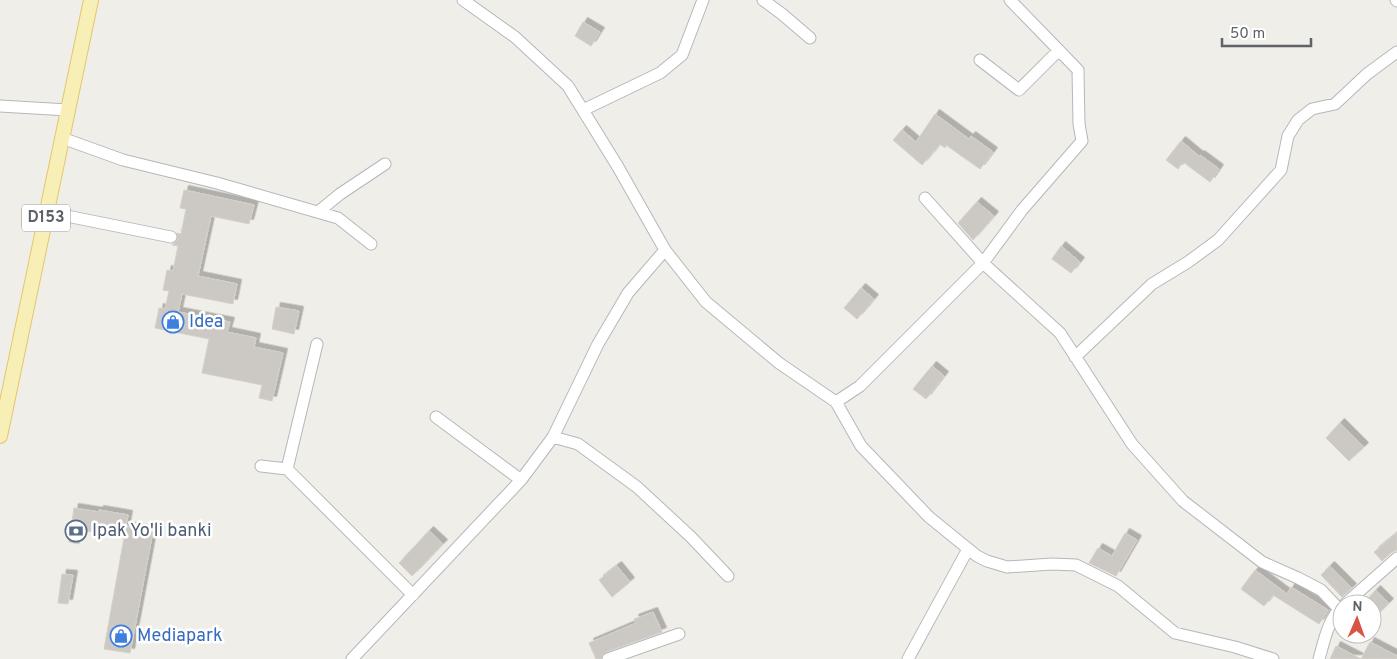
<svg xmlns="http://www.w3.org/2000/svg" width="1397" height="659" viewBox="0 0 1397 659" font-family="Overpass,sans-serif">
<defs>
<filter id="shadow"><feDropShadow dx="4.5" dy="-4.5" stdDeviation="0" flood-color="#0004"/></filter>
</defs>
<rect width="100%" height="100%" fill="#f0eee8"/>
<path fill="#ccc9c5" stroke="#d4d0c7" filter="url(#shadow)" d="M 583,22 L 600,32 L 591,46 L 575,36 Z
M 935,114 L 969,139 L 971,136 L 993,152 L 980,169 L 946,145 L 945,148 L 940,144 L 922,165 L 893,140 L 902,130 L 916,142 Z
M 1181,141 L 1199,156 L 1200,155 L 1219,169 L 1210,182 L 1183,162 L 1178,169 L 1166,160 Z
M 184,190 L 254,205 L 249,224 L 211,216 L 198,276 L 237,284 L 233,304 L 182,294 L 178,312 L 230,322 L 227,332 L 256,338 L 254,347 L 283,353 L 272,401 L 259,398 L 262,385 L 202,373 L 209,339 L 155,328 L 159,308 L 165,309 L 169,291 L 163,290 L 167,270 L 173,271 L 178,246 L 172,245 L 176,242 L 178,239 L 177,233 L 181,234 L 186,209 L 180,208 Z
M 977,202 L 994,216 L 973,240 L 958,223 Z
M 1061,246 L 1080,262 L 1071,273 L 1052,259 Z
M 861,288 L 874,299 L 857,319 L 844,308 Z
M 276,307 L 299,311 L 294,334 L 272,329 Z
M 932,366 L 944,376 L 926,399 L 913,389 Z
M 1340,423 L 1364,447 L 1349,461 L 1326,438 Z
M 74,508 L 99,512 L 99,510 L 128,515 L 126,526 L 153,531 L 130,653 L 104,649 L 124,538 L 82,530 L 79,544 L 69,542 Z
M 429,531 L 443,544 L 412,576 L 399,563 Z
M 1125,533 L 1137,540 L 1116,576 L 1089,563 L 1098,548 L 1112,556 Z
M 1397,533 L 1397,550 L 1392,552 L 1382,561 L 1374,552 Z
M 617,566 L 630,582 L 612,597 L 599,580 Z
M 1330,566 L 1352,588 L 1342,597 L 1321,575 Z
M 1255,570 L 1287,594 L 1291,587 L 1328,610 L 1319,624 L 1273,595 L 1264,606 L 1241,589 Z
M 62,574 L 73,575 L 68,604 L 58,603 Z
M 1376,590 L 1389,603 L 1372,620 L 1372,604 L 1363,604 Z
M 653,612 L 662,632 L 606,652 L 602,655 L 601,659 L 596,659 L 589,643 L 636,623 L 634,619 Z
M 1370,642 L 1397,656 L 1397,659 L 1361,659 Z
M 1336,646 L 1361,659 L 1330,659 Z"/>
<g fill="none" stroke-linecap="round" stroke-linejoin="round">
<g stroke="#b5b7bb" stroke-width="13">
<path id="minor" d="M 463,0 L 515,37 L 568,86 L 618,167 L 665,250 L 706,302 L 779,363 L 836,402 L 861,446 L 929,517 L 977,556 L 987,561 L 1007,567 L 1052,564 L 1076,565 L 1118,586 L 1175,633 L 1235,647 L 1273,659
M 763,0 L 782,14 L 810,38
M 1396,0 L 1397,1
M 980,60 L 1019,90 L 1059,50
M 0,106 L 68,110
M 583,110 L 660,73 L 682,55 L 703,0
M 62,138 L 123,160 L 217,183 L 338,218 L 371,244
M 925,198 L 983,263 L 1022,210 L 1082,141 L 1079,124 L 1078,70 L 1010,0
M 47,212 L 171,237
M 318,212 L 340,194 L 385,164
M 317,344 L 287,469 L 413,595
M 1075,357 L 1152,284 L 1188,262 L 1218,240 L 1281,170 L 1288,136 L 1298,120 L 1312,109 L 1335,104 L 1367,74 L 1397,52
M 836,402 L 860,386 L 983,263 L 1060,333 L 1132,444 L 1183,501 L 1262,562 L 1298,578 L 1321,590 L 1339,609
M 436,417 L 521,480
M 553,437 L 578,444 L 637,487 L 691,537 L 728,576
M 261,466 L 287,469
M 1345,604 L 1397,558
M 352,659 L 521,480 L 553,437 L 598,344 L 628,293 L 665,250
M 608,659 L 679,634
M 908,659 L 968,549
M 1319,659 C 1324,642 1328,619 1342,607"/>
</g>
<g stroke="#e4c66d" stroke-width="16">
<path id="major" d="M 0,436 L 91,0"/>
</g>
<use href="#minor" stroke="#fff" stroke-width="11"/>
<use href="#major" stroke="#f7efb6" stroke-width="14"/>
</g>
<defs>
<g id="shop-ring" transform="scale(1.125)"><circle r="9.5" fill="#fff" stroke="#3f7fe0" stroke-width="1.5"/><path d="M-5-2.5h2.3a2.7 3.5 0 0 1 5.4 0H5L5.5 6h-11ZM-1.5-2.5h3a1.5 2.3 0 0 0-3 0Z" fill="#3f7fe0"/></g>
<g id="bank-ring" transform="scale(1.125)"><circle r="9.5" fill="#fff" stroke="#5c6f8a" stroke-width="1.5"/><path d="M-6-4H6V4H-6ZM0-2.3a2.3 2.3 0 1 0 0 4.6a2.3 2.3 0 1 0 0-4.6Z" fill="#5c6f8a"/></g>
</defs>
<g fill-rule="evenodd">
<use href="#shop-ring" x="173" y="322"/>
<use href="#bank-ring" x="76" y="531"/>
<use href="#shop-ring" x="121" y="636"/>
</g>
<g text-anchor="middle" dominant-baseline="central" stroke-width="5" stroke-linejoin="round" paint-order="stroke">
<rect fill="#fff" stroke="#8f9195" stroke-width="1" x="22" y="204.5" width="48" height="27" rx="4"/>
<g font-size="16" font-weight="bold" fill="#5f6267">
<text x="46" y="218">D153</text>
</g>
<g font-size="18" fill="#366cbe" stroke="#fff" text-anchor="start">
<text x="189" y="322">Idea</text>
<text x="137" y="636">Mediapark</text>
</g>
<g font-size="18" fill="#4e5e75" stroke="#fff" text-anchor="start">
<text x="92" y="531">Ipak Yo'li banki</text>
</g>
</g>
<g transform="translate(1357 619) rotate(2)"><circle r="24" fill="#ffffff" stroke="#bfc0c2"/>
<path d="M0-4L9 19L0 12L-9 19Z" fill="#d95445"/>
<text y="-8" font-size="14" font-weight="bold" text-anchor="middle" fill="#5f6267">N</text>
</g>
<path d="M1222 38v8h89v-8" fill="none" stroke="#5f6267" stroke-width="2.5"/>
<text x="1230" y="38" font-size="15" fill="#5f6267" stroke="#ffffff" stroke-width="4" paint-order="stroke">50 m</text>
</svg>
